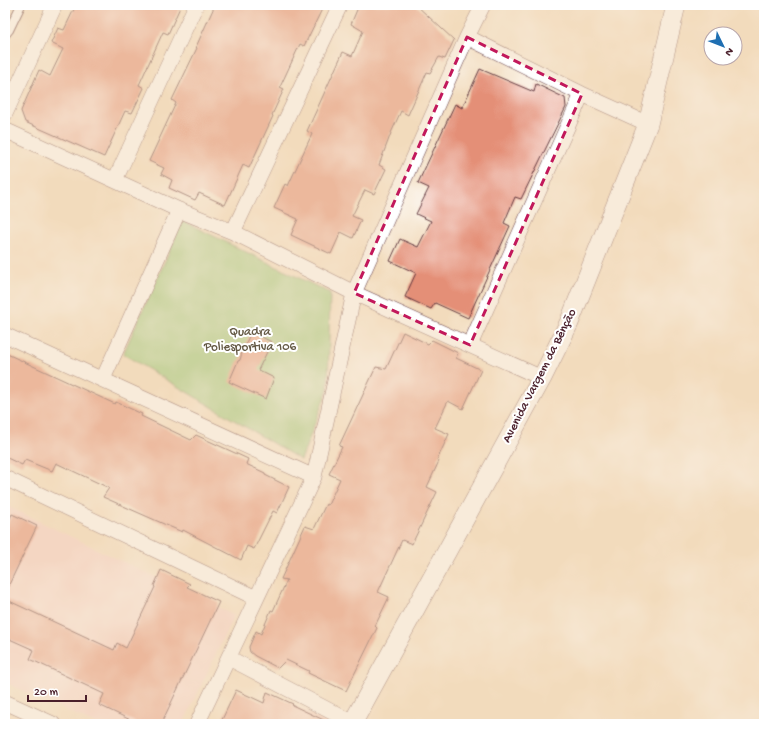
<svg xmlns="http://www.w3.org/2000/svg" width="769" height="729" viewBox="0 0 769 729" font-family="'Gochi Hand',sans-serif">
<rect width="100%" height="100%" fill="#fff"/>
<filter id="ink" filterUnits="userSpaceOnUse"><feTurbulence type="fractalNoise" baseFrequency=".025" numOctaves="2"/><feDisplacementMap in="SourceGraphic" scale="8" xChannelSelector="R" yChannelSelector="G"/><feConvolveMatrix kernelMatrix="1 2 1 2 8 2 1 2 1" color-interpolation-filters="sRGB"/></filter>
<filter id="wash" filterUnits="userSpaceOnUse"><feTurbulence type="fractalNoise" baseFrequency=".012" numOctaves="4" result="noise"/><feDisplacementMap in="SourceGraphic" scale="16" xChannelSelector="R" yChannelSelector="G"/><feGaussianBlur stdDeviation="0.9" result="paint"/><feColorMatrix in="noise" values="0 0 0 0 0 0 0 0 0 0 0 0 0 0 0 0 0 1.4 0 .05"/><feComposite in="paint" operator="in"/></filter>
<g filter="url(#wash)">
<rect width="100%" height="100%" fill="#f2dbbc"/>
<path fill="#f7d0ca" d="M 5,505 L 234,615 L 183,724 L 95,724 L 5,682 Z"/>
<path fill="#96c979" stroke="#707452" d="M 183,221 L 330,293 L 328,389 L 301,460 L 123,354 Z"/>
<g id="blocks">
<path fill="#e48f77" d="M 76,5 L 181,5 L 168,34 L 163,32 L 139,85 L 144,88 L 132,113 L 125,111 L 104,157 L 25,122 L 21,111 L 39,70 L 50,76 L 63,49 L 51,43 L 58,28 L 64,30 Z
M 215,5 L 324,5 L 304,46 L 300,44 L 280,87 L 284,89 L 272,115 L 273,116 L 249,168 L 243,165 L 225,205 L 199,193 L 195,200 L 169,188 L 172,180 L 161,174 L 164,168 L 149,161 L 176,103 L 172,100 L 197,48 L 196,47 Z
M 359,5 L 416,5 L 454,40 L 445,59 L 439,57 L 430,73 L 427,72 L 408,115 L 401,111 L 391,133 L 379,165 L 386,169 L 374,194 L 365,190 L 352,216 L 361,220 L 353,238 L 341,232 L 331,254 L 291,235 L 298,219 L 274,208 L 285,184 L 288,186 L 312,134 L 307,131 L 343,52 L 352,56 L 363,31 L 351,24 Z
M 480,69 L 534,92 L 536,84 L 565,98 L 566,107 L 521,199 L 515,197 L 504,223 L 510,226 L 468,318 L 435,303 L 431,309 L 405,297 L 416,273 L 390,261 L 400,239 L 418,247 L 431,221 L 416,214 L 429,188 L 418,183 L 455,104 L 462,108 Z
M 251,332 L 272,342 L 258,370 L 274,378 L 266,399 L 229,382 L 238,361 L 240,360 L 243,349 Z
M 403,332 L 428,344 L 432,340 L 458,353 L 456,358 L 481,370 L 463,409 L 448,401 L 435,428 L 449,434 L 437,460 L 439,461 L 427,487 L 437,492 L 412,544 L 402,540 L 378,592 L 389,597 L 375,626 L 377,628 L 346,691 L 308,673 L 309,671 L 286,660 L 278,668 L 255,656 L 250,652 L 249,647 L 256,631 L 261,634 L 271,610 L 273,611 L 287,580 L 281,579 L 305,526 L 314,529 L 326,504 L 328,505 L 340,479 L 329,474 L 342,447 L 339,446 L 376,367 L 386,369 Z
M 5,353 L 115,404 L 116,402 L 142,414 L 141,416 L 191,440 L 196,435 L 248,459 L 246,464 L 265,473 L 265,475 L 289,487 L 277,513 L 273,511 L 254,549 L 247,546 L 241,560 L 183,530 L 182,532 L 103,497 L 109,488 L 56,463 L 52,471 L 25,460 L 22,465 L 5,457 Z
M 12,514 L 37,526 L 5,593 L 5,529 Z
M 161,570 L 190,584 L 187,587 L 219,602 L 161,724 L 139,724 L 99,705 L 104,694 L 30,659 L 34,650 L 5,637 L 5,599 L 114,650 L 117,643 L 126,648 L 155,587 L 154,586 Z
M 236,690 L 264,703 L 267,692 L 293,704 L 292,705 L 332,724 L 220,724 Z"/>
</g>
</g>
<g filter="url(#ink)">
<use href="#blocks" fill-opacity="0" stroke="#633b41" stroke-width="1"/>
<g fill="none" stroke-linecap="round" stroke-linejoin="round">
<g stroke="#633b41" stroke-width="10">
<path id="service" d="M 5,35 L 9,30 L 21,5"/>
</g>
<g stroke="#633b41" stroke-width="16">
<path id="minor" d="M 467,37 L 582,94 L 648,124
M 5,114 L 55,5
M 5,130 L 179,210 L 233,232 L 354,293 L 542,378
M 115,180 L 196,5
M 233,232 L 340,5
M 5,335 L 314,477
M 470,345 L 582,94
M 103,379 L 179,210
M 5,478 L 256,598
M 229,658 L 353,723
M 5,702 L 53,724
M 197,724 L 314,477 L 354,293 L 467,37 L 483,5"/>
</g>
<g stroke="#633b41" stroke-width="20">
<path id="tertiary" d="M 352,724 L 542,378 L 569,323 L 648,124 L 676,5"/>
</g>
<use href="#service" stroke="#fff" stroke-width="8"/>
<use href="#minor" stroke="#fff" stroke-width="15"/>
<use href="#tertiary" stroke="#fff" stroke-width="19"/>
</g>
</g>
<path d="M0 0H769V729H0ZM 467,37 L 582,94 L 470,345 L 354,293 Z" fill="#f2dbbc" fill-opacity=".55" fill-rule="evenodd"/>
<path fill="none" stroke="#c2185b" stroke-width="3" stroke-dasharray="8 5" stroke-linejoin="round" d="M 467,37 L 582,94 L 470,345 L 354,293 Z"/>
<g text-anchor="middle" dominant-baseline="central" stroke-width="4" stroke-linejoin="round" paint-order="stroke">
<g font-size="13" fill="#655a46" stroke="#fff">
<text x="250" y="332">Quadra<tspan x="250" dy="15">Poliesportiva 106</tspan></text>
</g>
<g font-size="13" fill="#4a1f2b" stroke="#fff">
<text transform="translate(540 376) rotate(-63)">Avenida Vargem da Bênção</text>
</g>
</g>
<rect width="769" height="729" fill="none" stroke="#fff" stroke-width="20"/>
<g transform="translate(723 46) rotate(133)"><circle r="19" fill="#ffffff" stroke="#b7a5aa"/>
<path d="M0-3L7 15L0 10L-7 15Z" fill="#1f6fb2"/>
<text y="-6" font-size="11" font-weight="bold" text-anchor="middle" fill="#4a1f2b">N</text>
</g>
<path d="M28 695v6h58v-6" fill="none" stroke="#4a1f2b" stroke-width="2"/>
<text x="34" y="695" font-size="12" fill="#4a1f2b" stroke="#ffffff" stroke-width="3" paint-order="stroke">20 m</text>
</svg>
